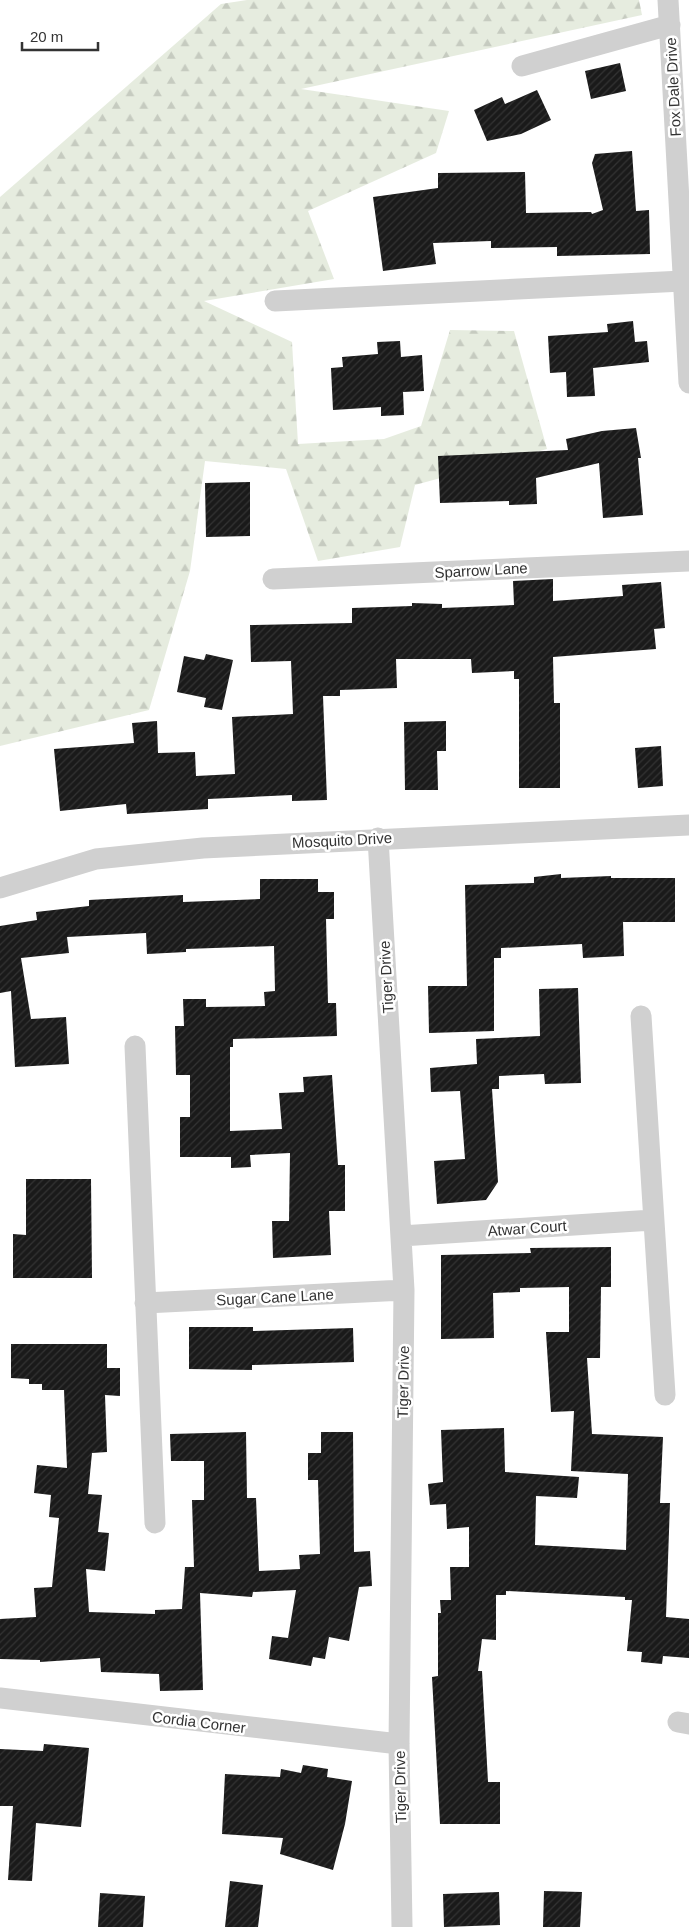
<svg xmlns="http://www.w3.org/2000/svg" width="689" height="1927" viewBox="0 0 689 1927" font-family="Arial,sans-serif">
<defs>
<pattern id="forest-firs" width="22" height="20" patternUnits="userSpaceOnUse" patternTransform="scale(1.25)"><rect width="22" height="20" fill="#e6ecdf"/><path d="M5 1l3.5 6h-7zM16 11l3.5 6h-7z" fill="#c6cbc0"/></pattern>
<pattern id="building-hatch" width="6" height="6" patternUnits="userSpaceOnUse" patternTransform="scale(1.25)"><rect width="6" height="6" fill="#1a1a1a"/><path d="M-1 1l2-2M0 6l6-6M5 7l2-2" fill="none" stroke="#333"/></pattern>
</defs>
<rect width="100%" height="100%" fill="#fff"/>
<path fill="url(#forest-firs)" d="M 247,0 L 639,0 L 642,15 L 301,89 L 449,111 L 436,153 L 308,211 L 334,279 L 204,301 L 292,342 L 298,444 L 384,439 L 421,426 L 450,330 L 514,331 L 547,449 L 415,485 L 400,547 L 318,561 L 286,469 L 205,461 L 190,571 L 149,710 L 0,746 L 0,197 L 221,4 Z"/>
<path fill="url(#building-hatch)" d="M 620,63 L 626,91 L 591,99 L 585,71 Z
M 537,90 L 551,120 L 521,134 L 487,141 L 474,110 L 502,97 L 505,104 Z
M 632,151 L 636,211 L 649,210 L 650,254 L 557,256 L 557,247 L 491,248 L 491,241 L 433,243 L 436,264 L 383,271 L 373,197 L 438,188 L 438,173 L 525,172 L 526,213 L 591,212 L 592,214 L 603,210 L 592,163 L 595,154 Z
M 633,321 L 635,342 L 647,341 L 649,362 L 593,368 L 595,396 L 567,397 L 566,372 L 550,373 L 548,336 L 608,332 L 607,324 Z
M 400,341 L 401,357 L 422,355 L 424,391 L 403,392 L 404,415 L 381,416 L 381,407 L 333,410 L 331,368 L 343,367 L 342,357 L 378,354 L 377,342 Z
M 636,428 L 641,458 L 638,458 L 643,515 L 603,518 L 599,463 L 536,478 L 537,504 L 509,505 L 509,501 L 440,503 L 438,456 L 568,450 L 566,439 L 602,431 Z
M 250,482 L 250,536 L 206,537 L 205,483 Z
M 553,579 L 553,601 L 623,596 L 622,585 L 661,582 L 665,628 L 654,629 L 656,649 L 553,657 L 554,703 L 560,703 L 560,788 L 519,788 L 519,679 L 514,679 L 514,671 L 472,673 L 471,659 L 396,659 L 397,688 L 340,690 L 340,696 L 323,696 L 327,800 L 292,801 L 292,795 L 208,799 L 208,809 L 127,814 L 126,804 L 60,811 L 54,749 L 134,743 L 132,723 L 157,721 L 158,753 L 195,752 L 196,776 L 235,774 L 232,717 L 293,714 L 291,661 L 251,662 L 250,625 L 352,623 L 352,608 L 412,606 L 412,603 L 442,604 L 442,608 L 514,605 L 513,581 Z
M 206,654 L 233,660 L 222,710 L 204,707 L 206,698 L 177,692 L 184,656 L 204,660 Z
M 446,721 L 446,751 L 437,751 L 438,790 L 405,790 L 404,722 Z
M 661,746 L 663,786 L 638,788 L 635,748 Z
M 561,874 L 561,878 L 611,876 L 611,878 L 675,878 L 675,922 L 623,922 L 624,956 L 583,958 L 582,944 L 501,948 L 501,958 L 494,958 L 494,1031 L 429,1033 L 428,986 L 467,986 L 465,885 L 534,883 L 534,877 Z
M 260,879 L 318,879 L 318,892 L 334,892 L 334,919 L 326,919 L 328,1003 L 336,1003 L 337,1036 L 233,1039 L 233,1047 L 230,1047 L 230,1131 L 282,1129 L 279,1093 L 304,1092 L 303,1077 L 332,1075 L 338,1165 L 345,1165 L 345,1211 L 329,1211 L 331,1255 L 273,1258 L 272,1221 L 289,1221 L 290,1153 L 250,1155 L 251,1167 L 231,1168 L 231,1157 L 180,1157 L 180,1117 L 190,1117 L 190,1075 L 176,1075 L 175,1026 L 184,1026 L 183,999 L 206,999 L 206,1007 L 265,1006 L 264,992 L 275,991 L 274,946 L 186,949 L 186,952 L 147,954 L 146,933 L 67,937 L 69,953 L 21,958 L 31,1019 L 66,1017 L 69,1064 L 15,1067 L 11,991 L 0,993 L 0,926 L 37,920 L 36,912 L 89,906 L 89,900 L 183,895 L 183,902 L 260,899 Z
M 578,988 L 581,1083 L 545,1084 L 544,1074 L 499,1076 L 499,1089 L 492,1089 L 498,1182 L 486,1200 L 437,1204 L 434,1161 L 465,1159 L 460,1091 L 431,1092 L 430,1068 L 477,1064 L 476,1039 L 540,1036 L 539,989 Z
M 26,1179 L 91,1179 L 92,1278 L 13,1278 L 13,1234 L 26,1235 Z
M 611,1247 L 611,1287 L 601,1287 L 600,1358 L 587,1358 L 592,1434 L 663,1437 L 660,1503 L 670,1503 L 666,1617 L 689,1619 L 689,1658 L 663,1656 L 662,1664 L 641,1662 L 642,1652 L 627,1651 L 632,1600 L 625,1600 L 625,1597 L 506,1591 L 506,1595 L 496,1595 L 496,1640 L 482,1639 L 478,1671 L 482,1671 L 488,1782 L 500,1782 L 500,1824 L 440,1824 L 432,1677 L 438,1676 L 438,1613 L 441,1613 L 440,1600 L 451,1600 L 450,1567 L 469,1567 L 469,1527 L 447,1529 L 446,1504 L 430,1505 L 428,1484 L 443,1482 L 441,1430 L 504,1428 L 505,1472 L 579,1477 L 577,1498 L 536,1496 L 535,1545 L 626,1550 L 628,1474 L 571,1471 L 574,1411 L 551,1412 L 546,1332 L 569,1332 L 569,1287 L 520,1288 L 520,1292 L 493,1293 L 494,1338 L 441,1339 L 441,1255 L 531,1253 L 530,1248 Z
M 189,1327 L 253,1327 L 253,1331 L 353,1328 L 354,1362 L 252,1365 L 252,1370 L 189,1369 Z
M 11,1344 L 107,1344 L 107,1368 L 120,1368 L 120,1396 L 105,1395 L 107,1452 L 92,1453 L 88,1494 L 102,1495 L 98,1532 L 109,1533 L 105,1571 L 86,1569 L 89,1612 L 155,1614 L 155,1610 L 182,1609 L 185,1567 L 194,1567 L 192,1500 L 204,1500 L 204,1461 L 171,1461 L 170,1434 L 246,1432 L 247,1498 L 256,1498 L 259,1571 L 300,1569 L 299,1555 L 320,1554 L 318,1480 L 308,1480 L 308,1453 L 321,1453 L 321,1432 L 353,1432 L 354,1552 L 370,1551 L 372,1586 L 359,1587 L 349,1641 L 329,1637 L 325,1659 L 313,1657 L 311,1666 L 269,1659 L 272,1636 L 288,1638 L 296,1590 L 253,1592 L 252,1597 L 200,1593 L 203,1690 L 160,1691 L 159,1674 L 101,1672 L 100,1658 L 40,1662 L 40,1660 L 0,1659 L 0,1619 L 36,1617 L 34,1588 L 52,1587 L 59,1518 L 49,1517 L 51,1495 L 34,1493 L 37,1465 L 67,1468 L 64,1390 L 42,1390 L 42,1384 L 29,1384 L 29,1379 L 11,1378 Z
M 44,1744 L 89,1748 L 81,1827 L 36,1823 L 32,1881 L 8,1880 L 13,1806 L 0,1806 L 0,1749 L 43,1751 Z
M 303,1765 L 328,1769 L 327,1777 L 352,1781 L 345,1824 L 333,1870 L 280,1854 L 283,1838 L 222,1834 L 225,1774 L 280,1777 L 281,1769 L 301,1773 Z
M 230,1881 L 263,1885 L 258,1927 L 225,1927 Z
M 544,1891 L 582,1892 L 580,1927 L 543,1927 Z
M 499,1892 L 500,1925 L 444,1927 L 443,1894 Z
M 100,1893 L 145,1896 L 143,1927 L 98,1927 Z"/>
<g fill="none" stroke-linecap="round" stroke-linejoin="round">
<path stroke="#d0d0d0" stroke-width="21" d="M 668,0 L 689,383
M 522,66 L 670,25
M 275,301 L 683,281
M 273,579 L 689,561
M 378,838 L 404,1290 L 399,1744 L 402,1927
M 0,888 L 96,859 L 203,848 L 689,825
M 641,1016 L 665,1395
M 135,1046 L 155,1523
M 401,1236 L 653,1220
M 145,1303 L 404,1290
M 0,1698 L 399,1744
M 678,1722 L 689,1724"/>
</g>
<g text-anchor="middle" dominant-baseline="central" stroke-width="5" stroke-linejoin="round" paint-order="stroke">
<g font-size="15" fill="#333" stroke="#fff">
<text transform="translate(673 87) rotate(-93)">Fox Dale Drive</text>
<text transform="translate(481 570) rotate(-3)">Sparrow Lane</text>
<text transform="translate(342 840) rotate(-3)">Mosquito Drive</text>
<text transform="translate(386 977) rotate(-93)">Tiger Drive</text>
<text transform="translate(527 1228) rotate(-4)">Atwar Court</text>
<text transform="translate(275 1297) rotate(-3)">Sugar Cane Lane</text>
<text transform="translate(403 1382) rotate(-89)">Tiger Drive</text>
<text transform="translate(199 1722) rotate(7)">Cordia Corner</text>
<text transform="translate(400 1787) rotate(-91)">Tiger Drive</text>
</g>
</g>
<path d="M22 42v8h76v-8" fill="none" stroke="#333333" stroke-width="2.5"/>
<text x="30" y="42" font-size="15" fill="#333333" stroke="#ffffff" stroke-width="4" paint-order="stroke">20 m</text>
</svg>
